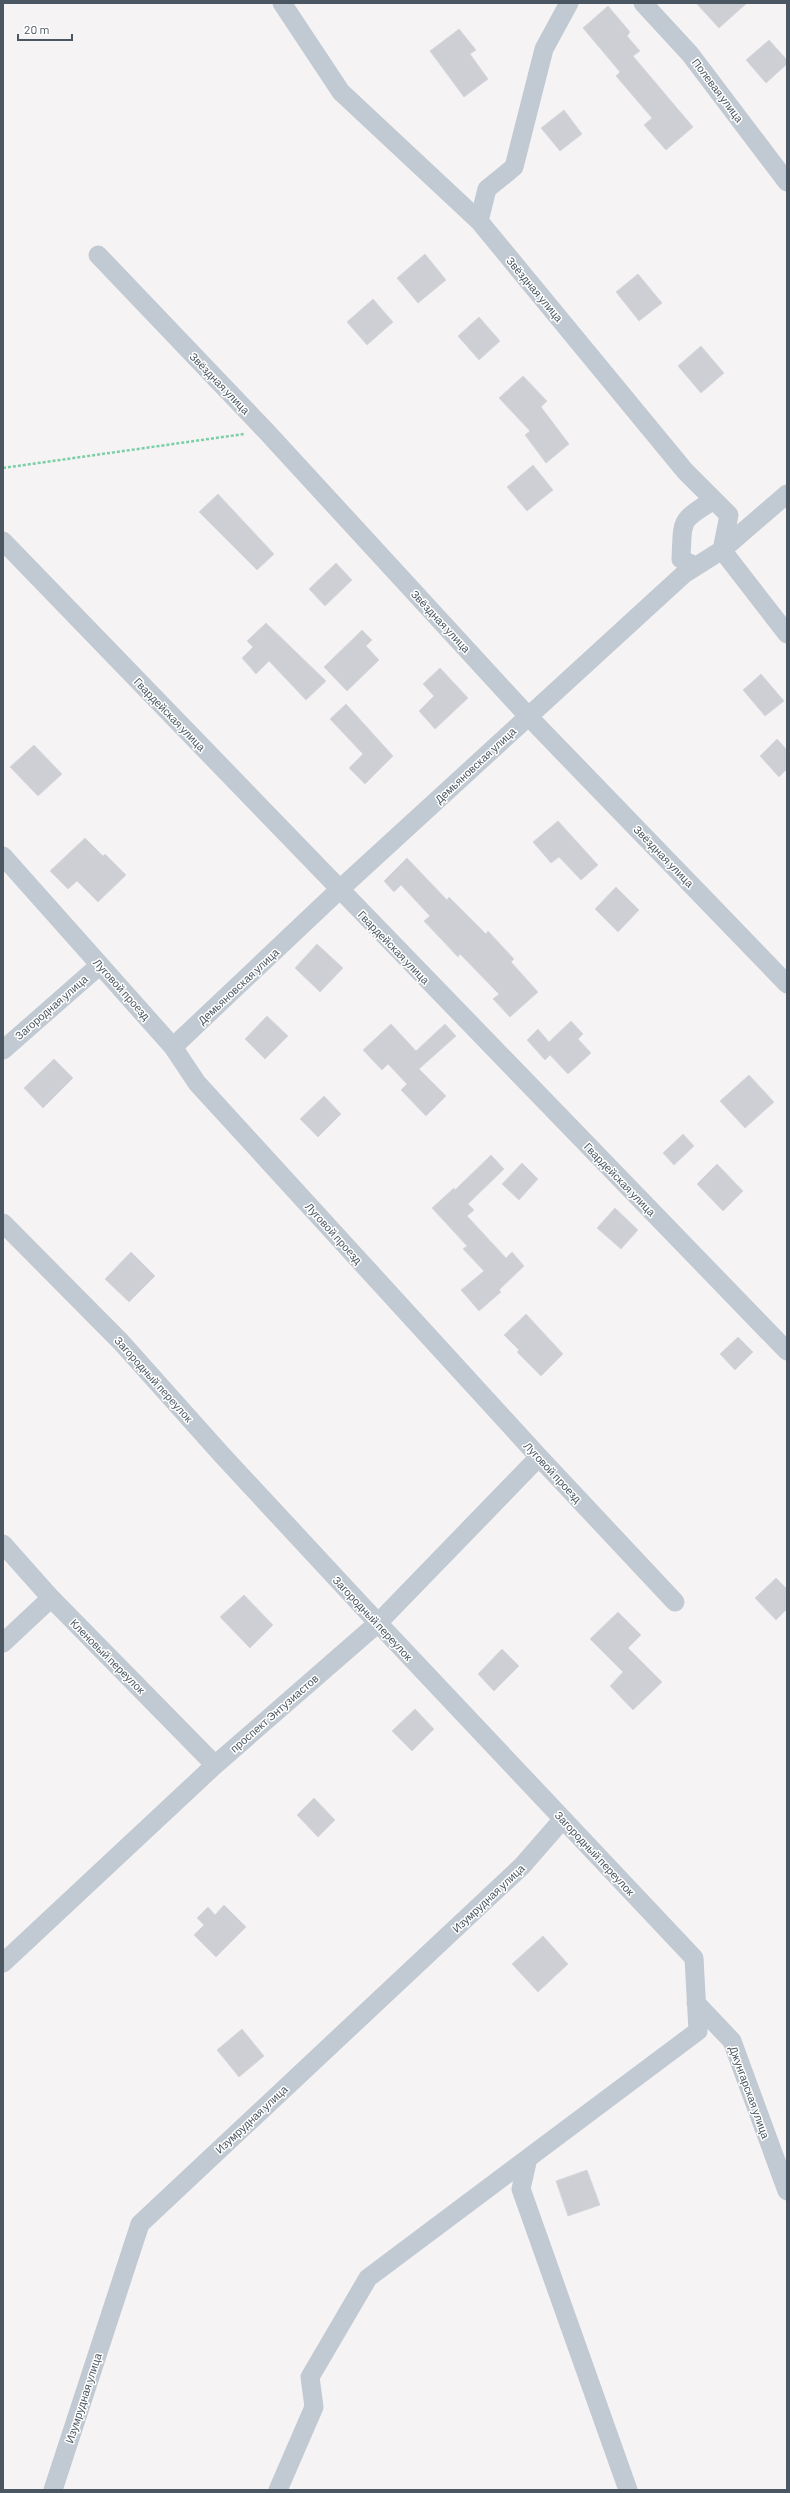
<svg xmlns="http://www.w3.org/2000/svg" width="790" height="2493" viewBox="0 0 790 2493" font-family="Barlow,sans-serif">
<rect width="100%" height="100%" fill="#f5f3f3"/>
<path fill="#cdcfd5" stroke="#d7d9de" d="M 696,3 L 747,3 L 719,28 Z
M 608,6 L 630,32 L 627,36 L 640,51 L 633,56 L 693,127 L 666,150 L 644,125 L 652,118 L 616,76 L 620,72 L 583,28 Z
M 459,29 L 476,50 L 470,54 L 488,79 L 464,97 L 430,51 Z
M 769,40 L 787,60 L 787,64 L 766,83 L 746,60 Z
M 564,110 L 582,134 L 560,151 L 541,128 Z
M 425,254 L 446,280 L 418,303 L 397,278 Z
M 638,274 L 662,303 L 639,321 L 616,292 Z
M 373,299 L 393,322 L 367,345 L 347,322 Z
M 479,317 L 500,341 L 479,360 L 458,336 Z
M 701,346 L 724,373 L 701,393 L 678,366 Z
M 523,376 L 547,401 L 541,407 L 569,444 L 546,463 L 525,435 L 530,431 L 499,398 Z
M 533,465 L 553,490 L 527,511 L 507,487 Z
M 218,494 L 274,554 L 257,570 L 199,512 Z
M 336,563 L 352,580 L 325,606 L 309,589 Z
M 266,623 L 326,681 L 306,700 L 269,661 L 256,674 L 242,658 L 253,647 L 247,641 Z
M 362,630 L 372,640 L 366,646 L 379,660 L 347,691 L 324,667 Z
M 440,668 L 468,698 L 435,729 L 419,711 L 434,696 L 423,684 Z
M 761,674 L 784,701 L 765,716 L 743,690 Z
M 346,704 L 393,756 L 365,784 L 349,768 L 363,754 L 330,719 Z
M 777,739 L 787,750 L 787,769 L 779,777 L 760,756 Z
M 34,745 L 62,774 L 38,796 L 10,767 Z
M 558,821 L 598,865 L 581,880 L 559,857 L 551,863 L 533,842 Z
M 85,838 L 103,856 L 105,854 L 126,875 L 98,902 L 77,881 L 68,889 L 50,871 Z
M 407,858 L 447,900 L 449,897 L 486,934 L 488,931 L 514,959 L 511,962 L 538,992 L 510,1017 L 493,999 L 499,994 L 460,954 L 458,957 L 424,921 L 430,916 L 401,885 L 394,892 L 384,881 Z
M 616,887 L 639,910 L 618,932 L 595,909 Z
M 317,944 L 343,968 L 320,992 L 295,968 Z
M 267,1016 L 288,1036 L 265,1059 L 245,1039 Z
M 571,1021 L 583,1034 L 578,1039 L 591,1053 L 568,1074 L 550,1055 L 545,1060 L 527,1040 L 538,1029 L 549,1042 Z
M 391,1024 L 416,1051 L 445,1024 L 456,1036 L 419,1069 L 446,1096 L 426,1116 L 401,1090 L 407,1084 L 388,1064 L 382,1070 L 363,1050 Z
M 54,1059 L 73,1078 L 43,1108 L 24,1088 Z
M 749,1075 L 774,1102 L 745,1128 L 720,1101 Z
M 324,1096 L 341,1114 L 318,1137 L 300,1119 Z
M 683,1134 L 694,1146 L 674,1165 L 663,1153 Z
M 491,1155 L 504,1169 L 468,1204 L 474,1210 L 467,1216 L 506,1258 L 512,1252 L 524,1266 L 499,1290 L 501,1292 L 479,1311 L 461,1290 L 484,1271 L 463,1249 L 467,1246 L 432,1208 L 454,1188 L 455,1190 Z
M 522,1163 L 538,1179 L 519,1200 L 502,1184 Z
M 717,1164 L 743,1191 L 723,1211 L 697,1184 Z
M 615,1208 L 638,1230 L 621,1249 L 597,1228 Z
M 131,1252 L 155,1276 L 129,1302 L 105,1279 Z
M 526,1314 L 563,1354 L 541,1376 L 517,1352 L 519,1350 L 504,1335 Z
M 738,1337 L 753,1352 L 735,1370 L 720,1354 Z
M 776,1578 L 787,1589 L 787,1609 L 776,1620 L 755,1598 Z
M 244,1595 L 273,1625 L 250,1648 L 220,1617 Z
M 618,1612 L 641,1635 L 628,1648 L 662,1682 L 633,1710 L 610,1686 L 623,1672 L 590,1639 Z
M 502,1649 L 519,1666 L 494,1691 L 478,1674 Z
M 415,1709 L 434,1729 L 412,1751 L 392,1731 Z
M 314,1798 L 335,1820 L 318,1837 L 297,1815 Z
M 224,1905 L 246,1927 L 216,1957 L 194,1935 L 204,1925 L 197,1918 L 208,1907 L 215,1915 Z
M 543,1936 L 568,1964 L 538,1992 L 512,1964 Z
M 242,2029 L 264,2056 L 239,2077 L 217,2050 Z
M 587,2170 L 600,2205 L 568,2216 L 556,2181 Z"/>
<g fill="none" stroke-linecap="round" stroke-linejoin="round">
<path stroke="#7ad0a6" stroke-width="2.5" stroke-dasharray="3 2" stroke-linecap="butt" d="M 3,468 L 244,434"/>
<path stroke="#c1cad2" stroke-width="19" d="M 282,3 L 341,92 L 479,221 L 685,471 L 729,515 L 722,550 L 787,634
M 643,3 L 690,54 L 787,182
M 479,221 L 487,189 L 514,167 L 544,49 L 569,3
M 98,255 L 266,431 L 528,716 L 787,984
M 3,541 L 787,1351
M 695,566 L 681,559 C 683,519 679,521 714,500
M 3,856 L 173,1047 L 197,1083 L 539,1457 L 675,1602
M 173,1047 L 339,890 L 684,574 L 722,550 L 787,494
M 3,1050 L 100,965
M 3,1223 L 121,1342 L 222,1455 L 378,1623 L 694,1958 L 698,2031 L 368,2278 L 310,2377 L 314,2407 L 278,2490
M 3,1544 L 51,1598 L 215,1765
M 3,1643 L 51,1598
M 3,1963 L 215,1765 L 378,1623 L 539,1457
M 696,2003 L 732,2041 L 787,2191
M 528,2158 L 521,2189 L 628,2490
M 53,2490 L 140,2224 L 522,1866 L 563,1819"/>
</g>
<g text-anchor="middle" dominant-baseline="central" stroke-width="3" stroke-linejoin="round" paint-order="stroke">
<g font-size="11" fill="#4a5661" stroke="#fff">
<text transform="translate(718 90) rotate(53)">Полевая улица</text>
<text transform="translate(535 289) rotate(50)">Звёздная улица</text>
<text transform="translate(220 383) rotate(46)">Звёздная улица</text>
<text transform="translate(441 621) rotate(47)">Звёздная улица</text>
<text transform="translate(170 714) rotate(46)">Гвардейская улица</text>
<text transform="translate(475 765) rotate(-43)">Демьяновская улица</text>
<text transform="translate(664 856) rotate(46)">Звёздная улица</text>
<text transform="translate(394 947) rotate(46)">Гвардейская улица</text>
<text transform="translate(238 986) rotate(-43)">Демьяновская улица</text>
<text transform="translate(122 989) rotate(48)">Луговой проезд</text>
<text transform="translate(51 1007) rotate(-41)">Загородная улица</text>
<text transform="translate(620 1179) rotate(46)">Гвардейская улица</text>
<text transform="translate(334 1233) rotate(48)">Луговой проезд</text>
<text transform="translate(154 1379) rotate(48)">Загородный переулок</text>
<text transform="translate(553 1472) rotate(47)">Луговой проезд</text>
<text transform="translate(373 1618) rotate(47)">Загородный переулок</text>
<text transform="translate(108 1656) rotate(45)">Кленовый переулок</text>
<text transform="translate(274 1713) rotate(-41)">проспект Энтузиастов</text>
<text transform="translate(595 1853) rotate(47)">Загородный переулок</text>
<text transform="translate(488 1898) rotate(-43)">Изумрудная улица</text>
<text transform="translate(750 2092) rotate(70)">Джунгарская улица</text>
<text transform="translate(251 2119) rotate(-43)">Изумрудная улица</text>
<text transform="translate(83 2398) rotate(-72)">Изумрудная улица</text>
</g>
</g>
<rect width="790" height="2493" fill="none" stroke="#4a5661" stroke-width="8"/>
<path d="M18 34v6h54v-6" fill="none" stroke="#4a5661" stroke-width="2"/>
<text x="24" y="34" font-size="12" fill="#4a5661" stroke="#ffffff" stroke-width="3" paint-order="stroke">20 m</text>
</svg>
